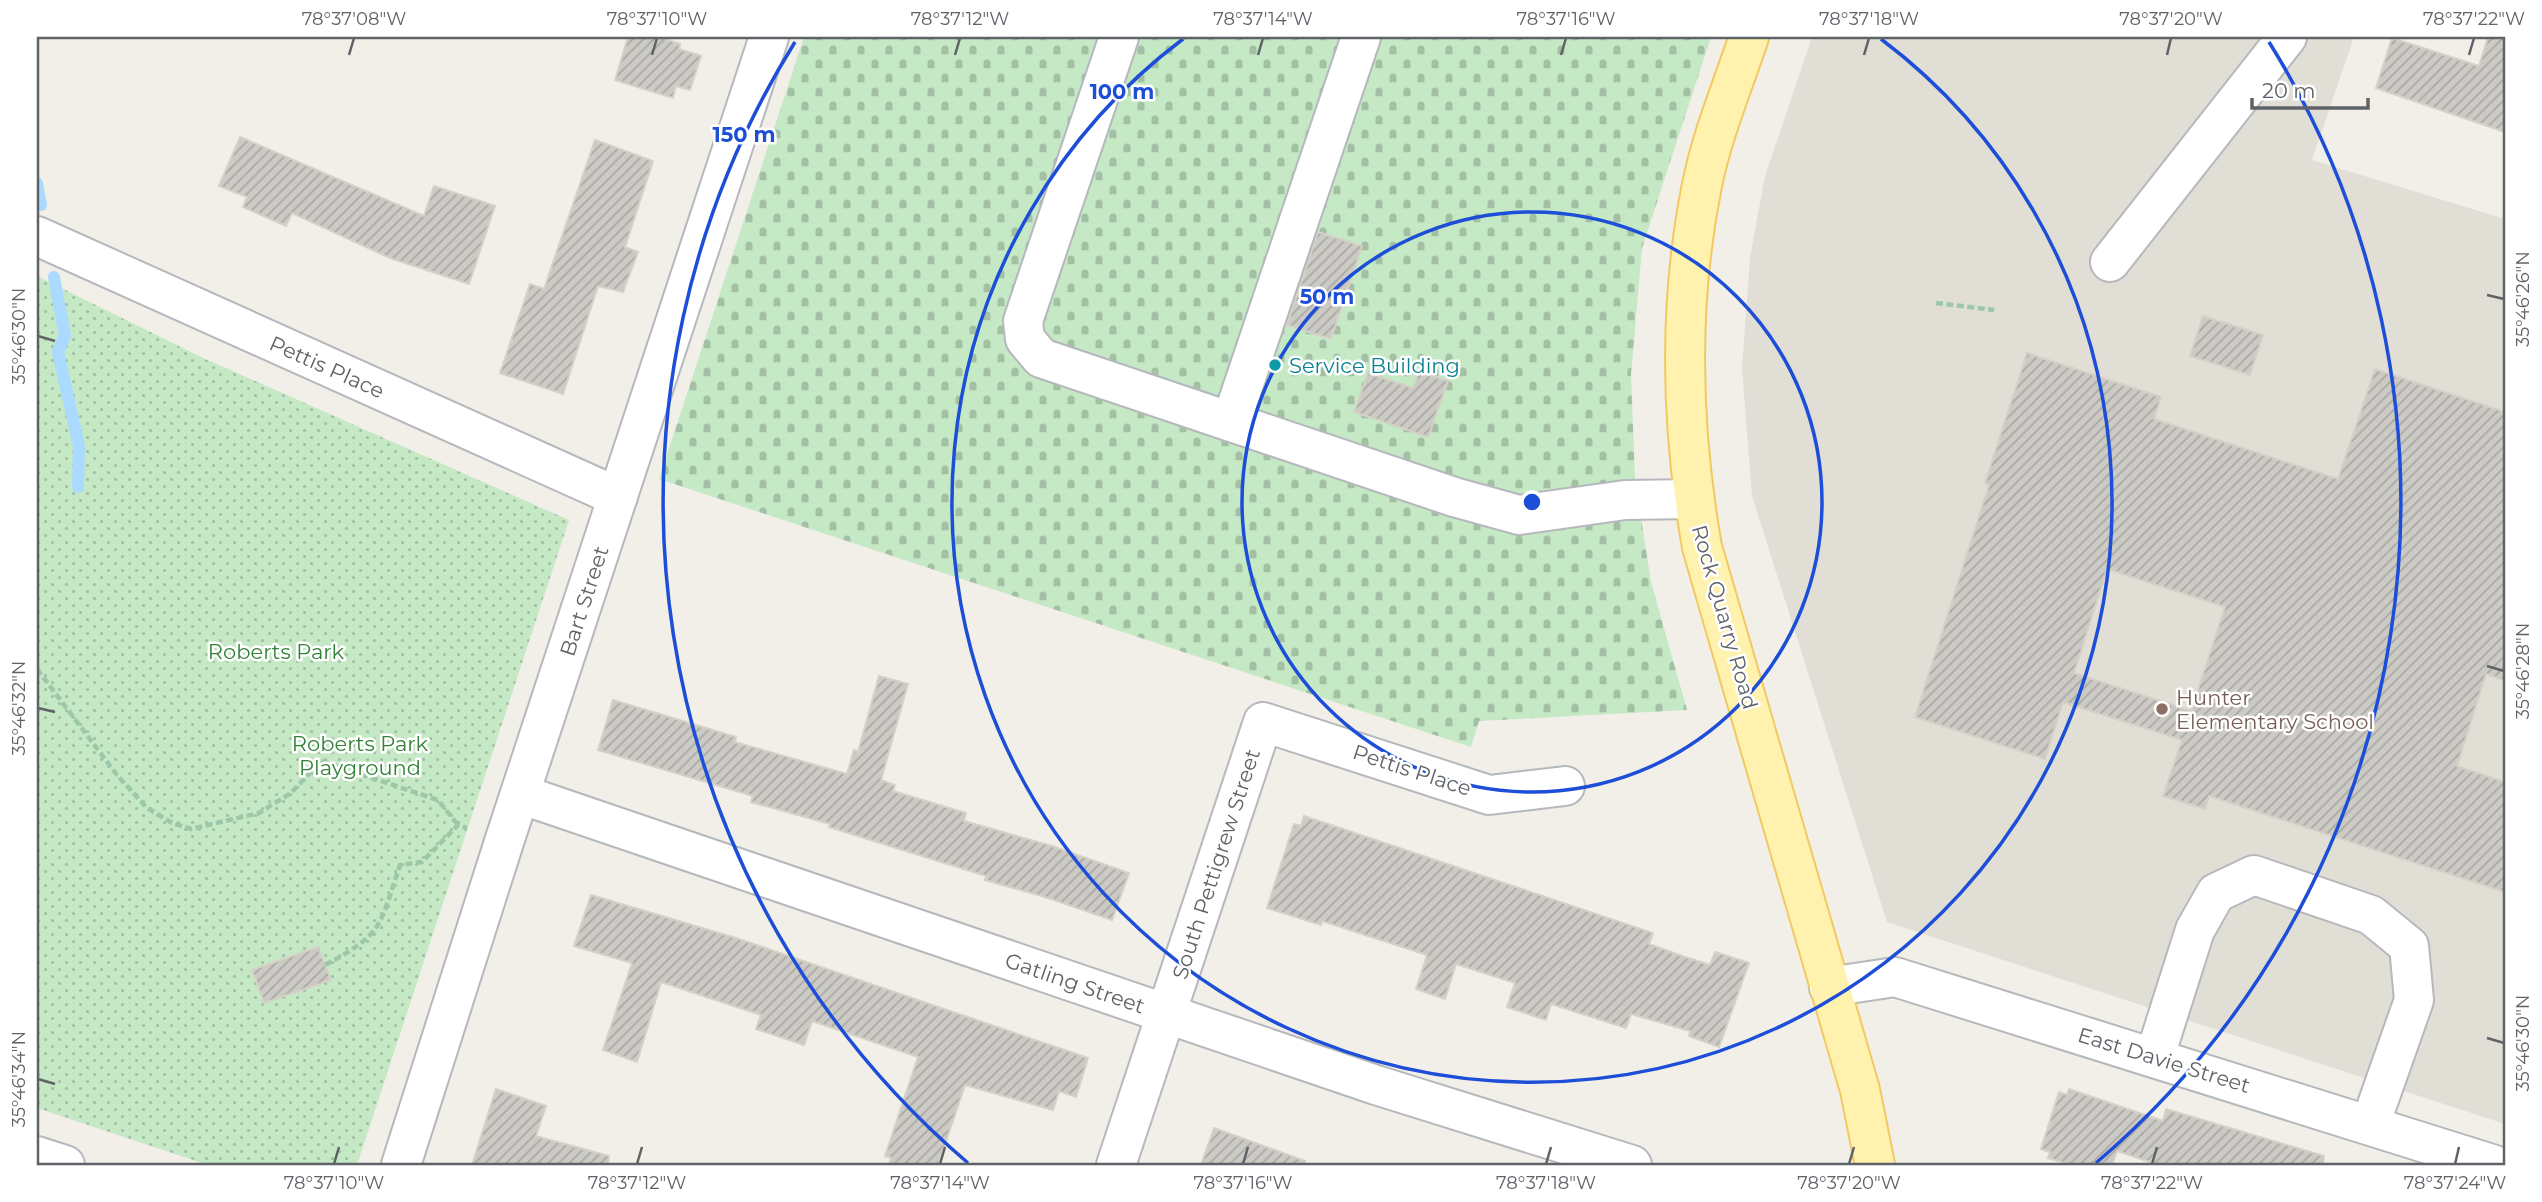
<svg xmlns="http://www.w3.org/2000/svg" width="2542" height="1202" viewBox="0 0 2542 1202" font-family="Montserrat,sans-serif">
<defs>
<pattern id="cemetery-stones" width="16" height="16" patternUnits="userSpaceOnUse" patternTransform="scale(1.75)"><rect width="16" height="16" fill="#c5e8c5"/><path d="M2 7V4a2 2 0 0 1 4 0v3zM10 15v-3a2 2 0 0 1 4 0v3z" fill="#a3c0a4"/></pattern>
<pattern id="park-dots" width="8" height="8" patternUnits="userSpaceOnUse" patternTransform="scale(1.75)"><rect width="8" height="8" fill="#c5e8c5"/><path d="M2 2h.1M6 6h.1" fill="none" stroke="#a3c0a4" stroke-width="1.8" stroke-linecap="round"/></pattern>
<pattern id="building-hatch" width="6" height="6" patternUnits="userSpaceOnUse" patternTransform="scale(1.75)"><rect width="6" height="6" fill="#cccac5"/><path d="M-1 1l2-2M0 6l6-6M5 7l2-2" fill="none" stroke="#a9a8a4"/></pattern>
</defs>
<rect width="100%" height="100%" fill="#f1efe8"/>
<path fill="#e1ded6" d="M 1812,37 L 2354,37 L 2312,160 L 2505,219 L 2505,1124 L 1887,922 L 1752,496 L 1742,368 L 1750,258 L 1765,176 Z"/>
<path fill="url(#cemetery-stones)" d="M 804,37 L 1711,37 L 1642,248 L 1631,374 L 1635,480 L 1651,582 L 1687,710 L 1479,721 L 1471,747 L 659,479 Z"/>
<path fill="url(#park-dots)" d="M 37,276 L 203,358 L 569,520 L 357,1165 L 208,1165 L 37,1108 Z"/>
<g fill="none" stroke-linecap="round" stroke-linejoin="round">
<path stroke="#aadaff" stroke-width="12" d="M 37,183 L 41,205
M 54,277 L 65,336 L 58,352 L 79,446 L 78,487"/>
</g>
<path fill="url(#building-hatch)" stroke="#d6d1c6" stroke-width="2" fill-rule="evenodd" d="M 628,37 L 660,37 L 680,44 L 679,49 L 701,56 L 690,90 L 676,86 L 673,98 L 615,80 Z
M 2488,37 L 2505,37 L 2505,132 L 2376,88 L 2392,38 L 2479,66 Z
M 240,137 L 424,216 L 434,186 L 495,206 L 469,284 L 390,258 L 292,213 L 286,226 L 243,207 L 247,197 L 219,186 Z
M 595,140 L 653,161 L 625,247 L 638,252 L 623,292 L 598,286 L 563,394 L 500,373 L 530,284 L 544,289 Z
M 1318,232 L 1362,246 L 1331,339 L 1287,325 Z
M 2203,316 L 2263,335 L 2250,375 L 2190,356 Z
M 2027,353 L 2161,397 L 2154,419 L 2338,479 L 2375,369 L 2505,412 L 2505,681 L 2486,674 L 2457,766 L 2505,782 L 2505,892 L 2209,796 L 2205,809 L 2163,796 L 2182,740 L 2063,702 L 2045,759 L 1915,717 L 1989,485 L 1985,483 ZM 2107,569 L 2225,607 L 2191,711 L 2074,673 Z
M 1419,372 L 1448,381 L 1428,437 L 1354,412 L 1368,373 L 1413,388 Z
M 879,676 L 908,684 L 881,780 L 895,785 L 893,791 L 966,813 L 964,821 L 1052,846 L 1129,873 L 1112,920 L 1045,897 L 985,880 L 986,876 L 829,827 L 830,824 L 751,802 L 753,796 L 598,750 L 613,700 L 736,737 L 735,742 L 847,774 L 854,750 L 858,752 Z
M 1304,816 L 1653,933 L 1649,944 L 1682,956 L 1710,965 L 1715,952 L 1749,963 L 1719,1047 L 1689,1036 L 1690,1031 L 1631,1014 L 1626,1028 L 1551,1004 L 1546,1020 L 1507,1007 L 1515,983 L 1456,964 L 1445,999 L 1416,989 L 1427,955 L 1322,921 L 1321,925 L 1267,908 L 1294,824 L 1301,826 Z
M 591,895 L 736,938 L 1088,1058 L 1076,1097 L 1059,1091 L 1053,1110 L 965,1085 L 938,1165 L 889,1165 L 891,1158 L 885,1156 L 918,1057 L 812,1021 L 804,1045 L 756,1029 L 761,1015 L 661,982 L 637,1062 L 603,1050 L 632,963 L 574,946 Z
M 318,947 L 331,980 L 264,1003 L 252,970 Z
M 496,1089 L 546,1106 L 536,1136 L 609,1156 L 608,1165 L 472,1165 Z
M 2069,1089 L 2163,1121 L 2166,1109 L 2324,1156 L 2323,1165 L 2159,1165 L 2117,1151 L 2112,1165 L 2071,1165 L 2048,1158 L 2050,1152 L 2041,1149 L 2059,1092 L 2067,1095 Z
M 1214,1128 L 1305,1161 L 1305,1165 L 1201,1165 Z"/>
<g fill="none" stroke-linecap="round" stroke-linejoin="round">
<g stroke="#b5b8bc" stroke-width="42">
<path id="minor" d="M 1119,37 L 1023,321 L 1025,339 L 1041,358 L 1454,497 L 1519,515 L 1625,500 L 1694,499
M 37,236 L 618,497
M 2110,262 L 2287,37
M 1231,422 L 1361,37
M 520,794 L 1376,1085 L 1632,1165
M 1829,987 L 1895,977 L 2495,1165
M 2155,1056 L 2195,930 L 2216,893 L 2254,875 L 2371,915 L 2409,946 L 2414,1000 L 2370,1125
M 37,1156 L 65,1165
M 401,1165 L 504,842 L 769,37
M 1116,1165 L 1263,722 L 1489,795 L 1565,786"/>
</g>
<g stroke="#f2c960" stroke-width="42">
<path id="major" d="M 1749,37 C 1733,85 1712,135 1702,185 C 1678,304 1681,427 1702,547 L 1860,1090 L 1875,1165"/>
</g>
<path stroke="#9cc7a9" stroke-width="4.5" stroke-dasharray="7 3.5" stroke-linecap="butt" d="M 1936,303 L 1994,310
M 37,669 L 117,775 L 146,807 L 172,823 L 191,829 L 259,813 L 291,793 L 321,761 L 438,800 L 458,825
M 325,965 C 385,933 379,926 400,865 L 422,862 L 458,825 L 467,828"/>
<use href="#minor" stroke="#fff" stroke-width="38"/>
<use href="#major" stroke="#fff2af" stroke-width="38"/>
</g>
<path fill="none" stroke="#5f6368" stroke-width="2.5" d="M 349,55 L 354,38M 652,55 L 657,38M 955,55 L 960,38M 1258,55 L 1263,38M 1561,55 L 1566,38M 1864,55 L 1869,38M 2167,55 L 2171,38M 2469,55 L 2474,38M 2487,295 L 2504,299M 38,336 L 55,341M 2487,666 L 2504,671M 38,708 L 55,712M 2487,1038 L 2504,1043M 38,1079 L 55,1084M 334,1164 L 339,1147M 637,1164 L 642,1147M 940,1164 L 945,1147M 1243,1164 L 1248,1147M 1546,1164 L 1551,1147M 1849,1164 L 1854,1147M 2152,1164 L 2157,1147M 2455,1164 L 2459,1147"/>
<g fill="none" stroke="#1d4ed8" stroke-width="3.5">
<circle cx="1532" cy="502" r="290"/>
<path d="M1881 39A580 580 0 1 1 1183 39"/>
<path d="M968 1163A869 869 0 0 1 795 42M2269 42A869 869 0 0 1 2096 1163"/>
</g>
<circle fill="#0f9aa8" stroke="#fff" stroke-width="2.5" cx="1275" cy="365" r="7"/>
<circle fill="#8d6e63" stroke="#fff" stroke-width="2.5" cx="2162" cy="709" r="7"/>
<g text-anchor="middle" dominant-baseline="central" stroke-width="5" stroke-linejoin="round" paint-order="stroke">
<g font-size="21" fill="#0d838f" stroke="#fff" text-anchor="start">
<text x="1289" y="365">Service Building</text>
</g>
<g font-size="21" fill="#5f6368" stroke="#fff">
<text transform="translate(327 367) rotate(24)">Pettis Place</text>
<text transform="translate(584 601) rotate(-72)">Bart Street</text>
<text transform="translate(1725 617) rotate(74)">Rock Quarry Road</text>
<text transform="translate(1412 770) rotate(18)">Pettis Place</text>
<text transform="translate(1216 864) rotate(-72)">South Pettigrew Street</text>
<text transform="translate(1075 983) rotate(19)">Gatling Street</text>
<text transform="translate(2164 1060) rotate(17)">East Davie Street</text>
</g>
<g font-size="21" fill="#348238" stroke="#fff">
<text x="276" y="651">Roberts Park</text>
<text x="360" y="743">Roberts Park<tspan x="360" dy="24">Playground</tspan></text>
</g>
<g font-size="21" fill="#785e54" stroke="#fff" text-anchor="start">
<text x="2176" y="697">Hunter<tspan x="2176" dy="24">Elementary School</tspan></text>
</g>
</g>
<circle cx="1532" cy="502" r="10" fill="#1d4ed8" stroke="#fff" stroke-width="3.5"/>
<g font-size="21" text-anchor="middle" font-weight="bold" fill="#1d4ed8" stroke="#fff" stroke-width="5" stroke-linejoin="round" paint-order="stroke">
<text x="1122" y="99">100 m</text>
<text x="744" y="142">150 m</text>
<text x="1327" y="304">50 m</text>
</g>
<rect width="2542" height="1202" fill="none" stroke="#ffffff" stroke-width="77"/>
<path d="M2252 98v10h116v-10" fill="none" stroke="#5f6368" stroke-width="3.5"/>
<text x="2262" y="98" font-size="21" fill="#5f6368" stroke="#ffffff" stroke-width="5" paint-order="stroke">20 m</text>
<rect x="38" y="38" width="2466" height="1126" fill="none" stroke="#5f6368" stroke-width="2.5"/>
<g font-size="18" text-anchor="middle" fill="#5f6368">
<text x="354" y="25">78°37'08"W</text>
<text x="657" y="25">78°37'10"W</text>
<text x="960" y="25">78°37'12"W</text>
<text x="1263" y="25">78°37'14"W</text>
<text x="1566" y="25">78°37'16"W</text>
<text x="1869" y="25">78°37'18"W</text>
<text x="2171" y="25">78°37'20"W</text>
<text x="2474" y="25">78°37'22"W</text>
<text transform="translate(2523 299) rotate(-90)" y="6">35°46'26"N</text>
<text transform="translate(19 336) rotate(-90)" y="6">35°46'30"N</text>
<text transform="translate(2523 671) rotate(-90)" y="6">35°46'28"N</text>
<text transform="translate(19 708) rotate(-90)" y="6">35°46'32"N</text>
<text transform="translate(2523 1043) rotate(-90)" y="6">35°46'30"N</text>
<text transform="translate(19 1079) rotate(-90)" y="6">35°46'34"N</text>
<text x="334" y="1189">78°37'10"W</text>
<text x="637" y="1189">78°37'12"W</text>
<text x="940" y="1189">78°37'14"W</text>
<text x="1243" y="1189">78°37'16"W</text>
<text x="1546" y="1189">78°37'18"W</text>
<text x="1849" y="1189">78°37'20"W</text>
<text x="2152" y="1189">78°37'22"W</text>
<text x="2455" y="1189">78°37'24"W</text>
</g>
</svg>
